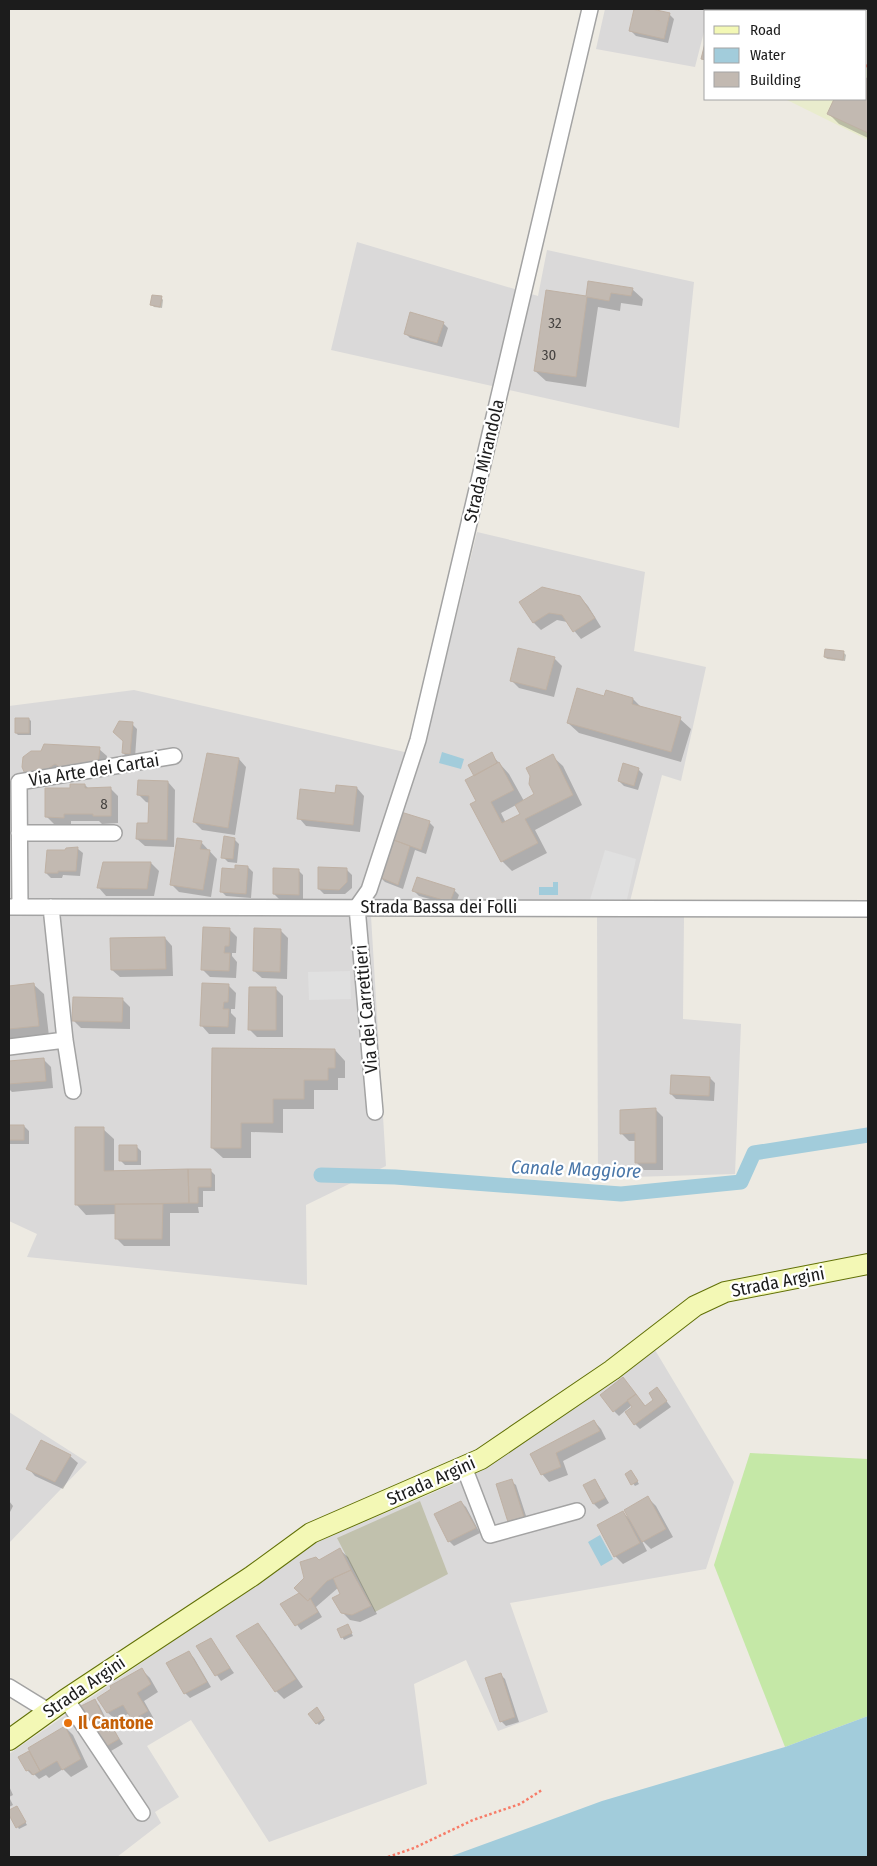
<svg xmlns="http://www.w3.org/2000/svg" width="877" height="1866" viewBox="0 0 877 1866" font-family="'Fira Sans Condensed',sans-serif">
<rect width="100%" height="100%" fill="#edeae2"/>
<path fill="#dad9d9" d="M 605,9 L 709,9 L 709,11 L 706,11 L 706,24 L 695,67 L 596,49 Z
M 357,242 L 538,296 L 547,250 L 694,282 L 679,428 L 331,350 Z
M 477,532 L 645,572 L 634,651 L 706,667 L 681,781 L 662,775 L 627,913 L 684,917 L 683,1019 L 741,1024 L 735,1174 L 598,1178 L 597,915 L 371,916 L 386,1166 L 306,1205 L 307,1285 L 27,1257 L 37,1234 L 9,1221 L 9,706 L 134,690 L 422,756 Z
M 652,1345 L 734,1482 L 706,1569 L 510,1603 L 548,1712 L 498,1731 L 466,1660 L 414,1684 L 427,1784 L 269,1842 L 191,1720 L 147,1746 L 179,1797 L 155,1812 L 161,1823 L 117,1857 L 9,1857 L 9,1754 L 315,1543 L 470,1477 Z
M 9,1412 L 87,1462 L 9,1543 Z"/>
<path fill="#c1c1ad" d="M 420,1501 L 448,1574 L 375,1612 L 337,1538 Z"/>
<path fill="#e9eccd" d="M 866,64 L 868,65 L 868,140 L 785,99 L 866,99 Z"/>
<path fill="#c5e8a7" d="M 750,1453 L 868,1459 L 868,1716 L 785,1747 L 714,1565 Z"/>
<path fill="#e0e0e0" d="M 605,850 L 636,859 L 626,904 L 589,903 Z
M 350,971 L 351,999 L 309,1000 L 308,972 Z"/>
<path fill="#a2ccdb" d="M 442,752 L 464,759 L 461,769 L 439,763 Z
M 553,882 L 558,882 L 558,895 L 539,895 L 539,887 L 553,887 Z
M 600,1535 L 613,1559 L 601,1566 L 588,1542 Z
M 868,1716 L 868,1857 L 449,1857 L 602,1801 L 785,1747 Z"/>
<path fill="#0003" fill-rule="evenodd" d="M 643,9 L 669,14 L 674,19 L 668,43 L 636,36 L 631,31 Z
M 866,79 L 868,80 L 868,138 L 839,124 L 829,114 L 836,99 L 866,99 Z
M 632,289 L 643,299 L 642,306 L 621,303 L 620,311 L 598,307 L 586,387 L 546,381 L 535,371 L 547,291 L 587,297 Z
M 161,297 L 163,300 L 162,308 L 154,307 L 152,305 Z
M 443,323 L 448,328 L 442,347 L 410,338 L 405,333 Z
M 580,597 L 588,606 L 601,627 L 581,639 L 567,622 L 557,620 L 541,630 L 534,623 L 521,602 Z
M 844,653 L 846,655 L 845,661 L 827,659 L 825,657 Z
M 554,658 L 562,666 L 554,697 L 519,688 L 511,680 Z
M 605,697 L 633,699 L 641,707 L 680,719 L 691,729 L 681,762 L 579,733 L 568,723 Z
M 29,719 L 31,721 L 31,735 L 18,735 L 16,733 Z
M 132,724 L 137,729 L 135,758 L 128,758 L 123,753 Z
M 99,749 L 107,756 L 105,773 L 57,775 L 24,758 Z
M 491,754 L 509,774 L 524,801 L 536,794 L 552,756 L 563,766 L 582,805 L 535,830 L 547,853 L 512,871 L 502,861 L 478,801 L 475,776 ZM 516,805 L 521,814 L 506,823 L 501,813 Z
M 239,759 L 246,767 L 235,835 L 202,830 L 194,822 Z
M 9,761 L 10,762 L 10,788 L 9,788 Z
M 638,769 L 643,774 L 638,790 L 624,786 L 619,781 Z
M 168,782 L 175,790 L 174,847 L 145,846 L 137,839 L 149,824 L 150,803 L 146,802 L 139,795 Z
M 85,785 L 89,789 L 111,789 L 118,796 L 118,823 L 102,824 L 99,821 L 71,821 L 71,825 L 54,824 L 46,816 L 72,789 Z
M 357,788 L 364,796 L 360,832 L 306,826 L 299,818 Z
M 402,814 L 429,822 L 434,827 L 426,854 L 415,850 L 403,889 L 385,882 L 380,877 Z
M 234,839 L 239,844 L 237,863 L 228,862 L 223,857 Z
M 201,842 L 217,859 L 211,897 L 179,892 L 171,884 Z
M 78,849 L 83,853 L 80,876 L 63,875 L 62,878 L 51,878 L 46,873 L 67,851 Z
M 104,863 L 151,863 L 159,871 L 154,896 L 106,896 L 99,888 Z
M 248,867 L 253,872 L 251,898 L 226,896 L 221,891 L 236,870 Z
M 298,870 L 303,875 L 303,900 L 279,899 L 274,894 Z
M 347,870 L 352,875 L 352,888 L 345,894 L 324,894 L 319,889 Z
M 454,890 L 459,895 L 455,906 L 419,896 L 414,891 Z
M 229,929 L 237,937 L 236,953 L 232,953 L 232,956 L 237,962 L 236,978 L 210,977 L 203,970 Z
M 280,930 L 288,938 L 287,979 L 262,978 L 254,971 Z
M 165,938 L 172,946 L 173,976 L 120,977 L 112,970 Z
M 33,984 L 44,994 L 49,1036 L 9,1041 L 9,987 Z
M 228,985 L 236,993 L 235,1009 L 231,1009 L 231,1013 L 236,1018 L 235,1034 L 209,1034 L 202,1026 Z
M 275,988 L 283,996 L 283,1037 L 257,1037 L 249,1029 Z
M 122,999 L 130,1007 L 130,1029 L 81,1028 L 74,1021 Z
M 213,1050 L 335,1050 L 345,1061 L 345,1078 L 338,1078 L 338,1090 L 314,1090 L 314,1109 L 283,1109 L 283,1133 L 251,1132 L 251,1158 L 223,1158 L 212,1148 Z
M 43,1059 L 51,1067 L 53,1088 L 12,1092 L 9,1089 L 9,1063 Z
M 710,1078 L 715,1083 L 714,1101 L 676,1099 L 671,1094 Z
M 655,1109 L 663,1117 L 663,1170 L 644,1170 L 636,1162 L 636,1141 L 629,1141 L 621,1133 Z
M 9,1126 L 24,1126 L 29,1131 L 29,1144 L 9,1144 Z
M 103,1129 L 114,1139 L 114,1172 L 210,1170 L 215,1175 L 215,1191 L 203,1191 L 203,1207 L 198,1207 L 199,1213 L 170,1213 L 170,1246 L 124,1246 L 116,1238 L 116,1214 L 86,1215 L 76,1204 Z
M 136,1146 L 141,1151 L 141,1165 L 125,1165 L 120,1160 Z
M 623,1378 L 646,1407 L 655,1400 L 657,1389 L 671,1407 L 640,1429 L 635,1424 L 632,1405 L 619,1416 L 614,1411 Z
M 594,1421 L 601,1429 L 606,1439 L 563,1461 L 568,1475 L 549,1482 L 542,1474 L 532,1454 Z
M 70,1456 L 78,1463 L 63,1489 L 35,1476 L 28,1468 Z
M 626,1474 L 633,1474 L 639,1484 L 635,1486 Z
M 511,1481 L 516,1485 L 528,1522 L 514,1527 L 509,1522 Z
M 595,1481 L 599,1486 L 609,1503 L 599,1509 L 594,1504 Z
M 648,1498 L 656,1506 L 673,1537 L 651,1549 L 641,1539 L 647,1551 L 623,1564 L 615,1556 L 623,1512 L 631,1521 Z
M 9,1501 L 13,1506 L 10,1512 L 9,1511 Z
M 461,1502 L 466,1507 L 480,1533 L 454,1546 L 449,1541 Z
M 340,1550 L 348,1557 L 377,1614 L 360,1622 L 350,1620 L 342,1612 L 342,1594 L 339,1587 L 316,1607 L 322,1617 L 301,1630 L 281,1604 L 301,1593 L 305,1579 L 319,1561 Z
M 258,1625 L 265,1632 L 303,1687 L 284,1699 L 276,1691 Z
M 349,1628 L 353,1636 L 344,1640 L 338,1629 Z
M 210,1639 L 234,1673 L 221,1681 L 198,1647 Z
M 189,1653 L 194,1658 L 211,1687 L 190,1698 L 185,1693 Z
M 142,1670 L 150,1678 L 158,1692 L 144,1701 L 154,1719 L 141,1727 L 130,1713 L 116,1720 L 108,1713 L 99,1698 Z
M 500,1674 L 505,1679 L 519,1722 L 506,1726 L 501,1721 Z
M 94,1701 L 99,1705 L 108,1723 L 98,1729 L 93,1724 Z
M 319,1711 L 325,1720 L 319,1725 L 317,1723 Z
M 110,1725 L 123,1744 L 111,1751 L 106,1746 Z
M 65,1727 L 73,1735 L 88,1767 L 71,1777 L 63,1769 L 49,1778 L 46,1775 L 39,1779 L 34,1774 L 32,1775 L 27,1770 L 29,1752 L 33,1756 Z
M 9,1786 L 13,1795 L 9,1797 L 13,1805 L 9,1807 Z
M 16,1807 L 27,1825 L 19,1829 L 9,1812 Z"/>
<g fill="none" stroke-linecap="round" stroke-linejoin="round">
<path stroke="#a2ccdb" stroke-width="15" d="M 321,1175 L 395,1177 L 621,1194 L 741,1182 L 754,1153 L 868,1135"/>
</g>
<path fill="#c2b9b1" stroke="#bfb1a4" d="M 634,9 L 652,9 L 670,13 L 664,39 L 629,31 Z
M 706,39 L 706,60 L 701,59 Z
M 866,78 L 868,79 L 868,133 L 827,114 L 834,99 L 866,99 Z
M 588,281 L 633,288 L 631,296 L 611,293 L 609,301 L 587,297 L 576,377 L 534,371 L 546,290 L 586,296 Z
M 152,295 L 162,296 L 160,307 L 150,305 Z
M 410,312 L 444,322 L 437,343 L 404,334 Z
M 542,587 L 580,596 L 595,618 L 573,632 L 562,615 L 549,613 L 533,623 L 519,602 Z
M 518,648 L 555,657 L 546,690 L 510,681 Z
M 825,649 L 844,651 L 843,660 L 824,657 Z
M 577,688 L 604,696 L 606,690 L 633,698 L 632,704 L 681,717 L 671,752 L 567,723 Z
M 15,718 L 29,718 L 29,733 L 15,733 Z
M 119,721 L 133,722 L 130,754 L 122,753 L 123,741 L 113,732 Z
M 44,744 L 100,747 L 98,766 L 64,770 L 55,764 L 49,768 L 47,772 L 25,774 L 22,767 L 23,757 L 31,751 L 41,751 Z
M 492,752 L 497,763 L 474,776 L 468,765 Z
M 207,753 L 239,758 L 228,828 L 193,822 Z
M 553,754 L 573,795 L 525,819 L 538,843 L 501,862 L 470,804 L 476,801 L 465,780 L 499,762 L 514,790 L 491,802 L 502,823 L 520,814 L 515,805 L 534,794 L 529,784 L 530,776 L 526,768 Z
M 623,763 L 639,768 L 634,786 L 618,781 Z
M 138,780 L 168,781 L 167,840 L 136,839 L 137,823 L 148,823 L 149,796 L 137,795 Z
M 70,784 L 85,784 L 85,788 L 111,787 L 111,816 L 93,816 L 93,814 L 64,814 L 64,818 L 45,817 L 45,788 L 70,788 Z
M 336,785 L 357,787 L 353,825 L 297,819 L 300,789 L 335,793 Z
M 401,812 L 430,821 L 421,850 L 391,839 Z
M 224,836 L 235,838 L 233,859 L 221,858 Z
M 177,838 L 202,841 L 200,849 L 210,850 L 203,890 L 170,885 Z
M 391,839 L 410,846 L 398,885 L 379,877 Z
M 78,847 L 76,871 L 58,871 L 58,873 L 45,873 L 47,850 L 65,850 L 66,848 Z
M 103,862 L 151,862 L 147,889 L 97,888 Z
M 235,865 L 248,866 L 246,894 L 220,892 L 222,868 L 235,869 Z
M 318,867 L 347,868 L 347,882 L 339,890 L 318,889 Z
M 273,868 L 299,869 L 299,895 L 273,894 Z
M 417,877 L 455,889 L 450,902 L 412,891 Z
M 203,927 L 230,928 L 229,946 L 225,946 L 224,953 L 230,953 L 229,971 L 201,970 Z
M 254,928 L 281,929 L 280,972 L 253,971 Z
M 165,937 L 166,969 L 111,970 L 110,938 Z
M 34,983 L 39,1026 L 9,1029 L 9,986 Z
M 202,983 L 229,984 L 228,1002 L 224,1002 L 223,1009 L 229,1009 L 228,1027 L 200,1026 Z
M 249,987 L 276,987 L 276,1030 L 248,1030 Z
M 73,997 L 123,998 L 122,1022 L 72,1021 Z
M 212,1048 L 335,1049 L 335,1068 L 328,1068 L 328,1080 L 304,1080 L 304,1099 L 273,1099 L 273,1123 L 241,1123 L 241,1148 L 211,1148 Z
M 44,1058 L 46,1081 L 9,1084 L 9,1061 Z
M 671,1075 L 710,1077 L 709,1096 L 670,1094 Z
M 656,1108 L 656,1163 L 635,1163 L 635,1133 L 620,1134 L 620,1110 Z
M 9,1125 L 24,1125 L 24,1140 L 9,1140 Z
M 75,1127 L 104,1127 L 104,1171 L 188,1169 L 189,1203 L 75,1205 Z
M 119,1145 L 137,1145 L 137,1161 L 119,1161 Z
M 188,1169 L 211,1169 L 211,1187 L 198,1187 L 198,1203 L 189,1203 Z
M 115,1204 L 163,1204 L 162,1239 L 115,1239 Z
M 623,1377 L 636,1394 L 613,1412 L 600,1395 Z
M 657,1387 L 667,1401 L 634,1425 L 625,1412 L 632,1407 L 627,1400 L 636,1394 L 645,1406 L 653,1400 L 649,1393 Z
M 594,1420 L 600,1431 L 556,1453 L 561,1467 L 541,1475 L 530,1454 Z
M 41,1440 L 71,1455 L 55,1482 L 26,1469 Z
M 631,1470 L 638,1481 L 631,1485 L 625,1474 Z
M 512,1479 L 524,1517 L 508,1522 L 496,1484 Z
M 595,1479 L 605,1498 L 593,1504 L 583,1485 Z
M 648,1496 L 666,1529 L 642,1542 L 624,1510 Z
M 461,1501 L 476,1528 L 448,1542 L 434,1514 Z
M 623,1511 L 640,1543 L 614,1557 L 597,1525 Z
M 340,1548 L 351,1570 L 327,1581 L 308,1601 L 294,1588 L 304,1578 L 300,1562 L 316,1557 L 319,1560 Z
M 351,1570 L 371,1606 L 352,1615 L 341,1613 L 332,1598 L 340,1594 L 333,1578 Z
M 299,1593 L 308,1601 L 310,1598 L 318,1612 L 295,1626 L 280,1604 Z
M 258,1623 L 296,1679 L 275,1692 L 236,1636 Z
M 348,1624 L 352,1633 L 341,1638 L 337,1629 Z
M 211,1638 L 230,1668 L 215,1676 L 196,1646 Z
M 189,1651 L 207,1682 L 184,1694 L 166,1663 Z
M 142,1668 L 151,1684 L 137,1693 L 148,1711 L 132,1720 L 123,1705 L 107,1713 L 97,1698 L 111,1689 L 110,1686 Z
M 501,1673 L 515,1717 L 500,1722 L 485,1678 Z
M 95,1699 L 104,1718 L 92,1725 L 81,1706 Z
M 317,1707 L 324,1718 L 316,1724 L 308,1714 Z
M 111,1724 L 119,1739 L 105,1747 L 97,1732 Z
M 65,1726 L 81,1759 L 62,1770 L 57,1761 L 40,1771 L 28,1748 Z
M 29,1751 L 40,1771 L 33,1775 L 29,1770 L 26,1771 L 18,1757 Z
M 17,1806 L 26,1822 L 16,1828 L 9,1815 L 9,1810 Z"/>
<g fill="none" stroke-linecap="round" stroke-linejoin="round">
<g stroke="#a3a3a3" stroke-width="18">
<path id="minor" d="M 19,833 L 114,833
M 9,907 L 868,909
M 20,907 L 19,782 L 174,756
M 51,907 L 65,1040 L 73,1091
M 9,1047 L 65,1040
M 375,1112 L 357,907 L 369,890 L 418,740 L 590,9
M 464,1467 L 490,1535 L 577,1511
M 9,1687 L 48,1711
M 66,1699 L 142,1813"/>
</g>
<g stroke="#617006" stroke-width="22">
<path id="secondary" d="M 9,1740 L 66,1699 L 252,1576 L 311,1533 L 481,1459 L 612,1370 L 695,1306 L 725,1292 L 868,1264"/>
</g>
<path stroke="#f77c68" stroke-width="2.5" stroke-dasharray="2.5 2.5" stroke-linecap="butt" d="M 746,9 L 751,11
M 866,65 L 868,67
M 388,1857 L 414,1848 L 473,1820 L 520,1804 L 542,1790"/>
<use href="#minor" stroke="#fff" stroke-width="15"/>
<use href="#secondary" stroke="#f3f8b5" stroke-width="20"/>
</g>
<circle fill="#e8710a" stroke="#fff" stroke-width="2" cx="68" cy="1723" r="5"/>
<g text-anchor="middle" dominant-baseline="central" stroke-width="4.5" stroke-linejoin="round" paint-order="stroke">
<g font-size="15" fill="#464341">
<text x="555" y="323">32</text>
<text x="549" y="355">30</text>
<text x="104" y="804">8</text>
</g>
<g font-size="18" fill="#1c1c1c" stroke="#fff">
<text transform="translate(484 461) rotate(-77)">Strada Mirandola</text>
<text transform="translate(94 770) rotate(-9)">Via Arte dei Cartai</text>
<text x="439" y="907">Strada Bassa dei Folli</text>
<text transform="translate(366 1009) rotate(-95)">Via dei Carrettieri</text>
<text transform="translate(778 1282) rotate(-11)">Strada Argini</text>
<text transform="translate(431 1481) rotate(-24)">Strada Argini</text>
<text transform="translate(84 1687) rotate(-34)">Strada Argini</text>
</g>
<g font-size="18" font-weight="bold" fill="#c56008" stroke="#fff" text-anchor="start">
<text x="78" y="1723">Il Cantone</text>
</g>
<g font-size="19" font-style="italic" fill="#4a77a9" stroke="#fff">
<text transform="translate(576 1169) rotate(2)">Canale Maggiore</text>
</g>
</g>
<rect width="877" height="1866" fill="none" stroke="#1c1c1c" stroke-width="20"/>
<rect x="704" y="10" width="162" height="90" fill="#ffffff" stroke="#a4a4a4"/>
<rect x="714" y="26" width="25" height="8" fill="#f3f8b5" stroke="#a4a4a4"/>
<text x="750" y="35" font-size="15" fill="#1c1c1c">Road</text>
<rect x="714" y="48" width="25" height="15" fill="#a2ccdb" stroke="#a4a4a4"/>
<text x="750" y="60" font-size="15" fill="#1c1c1c">Water</text>
<rect x="714" y="72" width="25" height="15" fill="#c2b9b1" stroke="#a4a4a4"/>
<text x="750" y="85" font-size="15" fill="#1c1c1c">Building</text>
</svg>
